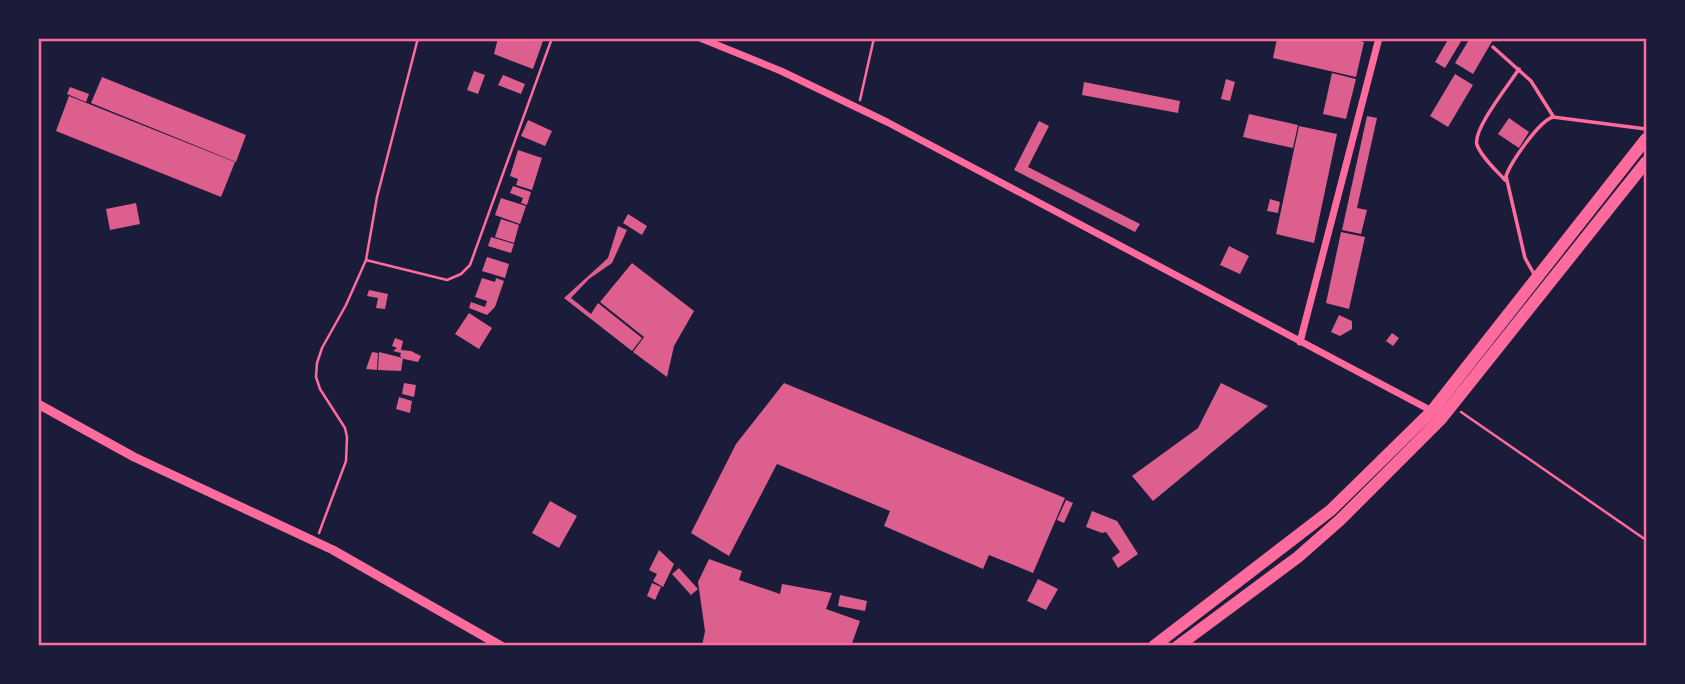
<svg xmlns="http://www.w3.org/2000/svg" width="1685" height="684" viewBox="0 0 1685 684" font-family="Figtree,sans-serif">
<rect width="100%" height="100%" fill="#1b1b3a"/>
<path fill="#dd5f8e" d="M 498,38 L 544,38 L 533,69 L 494,54 Z
M 1277,38 L 1348,38 L 1364,42 L 1356,77 L 1273,58 Z
M 1449,38 L 1463,38 L 1445,68 L 1435,62 Z
M 1470,38 L 1494,38 L 1473,74 L 1455,63 Z
M 474,71 L 485,75 L 478,94 L 467,90 Z
M 1332,73 L 1356,79 L 1346,119 L 1323,114 Z
M 1455,74 L 1473,85 L 1448,127 L 1430,116 Z
M 503,75 L 525,84 L 521,94 L 498,85 Z
M 102,77 L 246,135 L 236,162 L 91,103 Z
M 1226,79 L 1235,82 L 1230,101 L 1221,99 Z
M 1084,82 L 1180,101 L 1178,113 L 1082,95 Z
M 70,87 L 89,94 L 86,102 L 67,94 Z
M 69,96 L 235,162 L 221,197 L 56,131 Z
M 1249,114 L 1298,125 L 1293,148 L 1243,137 Z
M 1367,116 L 1377,118 L 1357,208 L 1367,210 L 1361,234 L 1342,230 Z
M 1509,118 L 1529,132 L 1519,148 L 1498,134 Z
M 528,120 L 552,131 L 545,146 L 521,136 Z
M 1039,121 L 1049,126 L 1028,167 L 1140,224 L 1135,232 L 1014,170 Z
M 1299,126 L 1337,134 L 1314,243 L 1276,234 Z
M 518,150 L 542,158 L 532,190 L 516,185 L 518,179 L 510,176 Z
M 513,186 L 531,192 L 527,205 L 521,203 L 523,198 L 510,193 Z
M 501,198 L 526,206 L 520,224 L 495,215 Z
M 1270,199 L 1280,202 L 1278,213 L 1267,211 Z
M 136,203 L 140,224 L 110,230 L 106,209 Z
M 628,214 L 647,226 L 642,235 L 623,223 Z
M 501,219 L 519,225 L 514,243 L 495,237 Z
M 618,226 L 627,230 L 612,263 L 589,279 L 571,298 L 591,314 L 598,303 L 642,338 L 632,351 L 564,298 L 608,258 Z
M 1341,232 L 1365,237 L 1349,309 L 1326,303 Z
M 491,237 L 514,244 L 511,253 L 488,246 Z
M 1229,246 L 1249,256 L 1240,274 L 1220,265 Z
M 487,257 L 509,264 L 505,278 L 482,271 Z
M 632,263 L 694,311 L 674,346 L 667,377 L 633,352 L 644,337 L 600,302 Z
M 482,278 L 495,282 L 496,278 L 504,281 L 495,307 L 487,315 L 469,308 L 471,302 L 485,307 L 487,301 L 475,297 Z
M 369,290 L 388,294 L 385,309 L 376,308 L 378,298 L 367,296 Z
M 469,313 L 492,328 L 479,349 L 455,334 Z
M 1339,315 L 1352,321 L 1352,329 L 1340,336 L 1331,332 Z
M 1392,333 L 1399,338 L 1393,346 L 1386,341 Z
M 395,338 L 403,341 L 401,350 L 411,351 L 421,356 L 418,362 L 404,359 L 400,356 L 401,353 L 393,351 L 397,348 L 392,346 Z
M 372,352 L 378,353 L 377,370 L 366,369 Z
M 379,352 L 403,358 L 401,371 L 378,370 Z
M 404,383 L 416,385 L 414,397 L 402,394 Z
M 784,383 L 1065,498 L 1033,573 L 989,555 L 983,569 L 884,526 L 890,511 L 777,464 L 729,556 L 691,533 L 736,444 Z
M 1221,383 L 1268,406 L 1153,501 L 1132,476 L 1198,428 Z
M 399,397 L 412,401 L 410,413 L 396,409 Z
M 1066,500 L 1073,503 L 1064,523 L 1057,520 Z
M 550,501 L 577,516 L 559,548 L 532,533 Z
M 1092,511 L 1117,521 L 1138,554 L 1118,568 L 1112,558 L 1120,552 L 1106,532 L 1102,533 L 1086,527 Z
M 659,550 L 674,564 L 663,587 L 653,581 L 657,574 L 649,570 Z
M 709,559 L 742,571 L 739,580 L 780,594 L 782,584 L 832,593 L 826,609 L 860,621 L 851,646 L 702,646 L 705,631 L 698,582 Z
M 679,568 L 698,589 L 691,595 L 672,574 Z
M 1038,579 L 1058,589 L 1046,610 L 1027,601 Z
M 652,583 L 661,587 L 655,600 L 647,596 Z
M 840,595 L 867,601 L 865,611 L 838,606 Z"/>
<g fill="none" stroke-linecap="round" stroke-linejoin="round">
<path stroke="#ff6b9d" stroke-width="2.5" d="M 860,100 L 874,38
M 366,260 L 447,280 L 461,274 L 470,265 L 552,38
M 1461,412 L 1646,540
M 319,533 L 346,461 L 347,437 L 345,428 L 320,389 L 316,377 L 317,363 L 322,348 L 346,305 L 366,260 L 377,197 L 418,38"/>
<path stroke="#ff6b9d" stroke-width="3.5" d="M 1493,47 L 1531,81 L 1553,116
M 1505,180 C 1496,170 1482,158 1477,145 C 1472,130 1510,83 1519,69
M 1534,274 L 1525,258 L 1506,176 C 1511,162 1539,121 1553,117 L 1646,129"/>
<path stroke="#ff6b9d" stroke-width="7" d="M 700,38 L 781,71 L 887,122 L 1432,411
M 1300,342 L 1379,38"/>
<path stroke="#ff6b9d" stroke-width="9" d="M 38,404 L 134,457 L 333,550 L 501,646"/>
<path stroke="#ff6b9d" stroke-width="12" d="M 1154,646 L 1331,510 L 1432,411 L 1646,139
M 1178,646 L 1298,557 L 1340,520 L 1441,419 L 1646,162"/>
</g>
<rect width="1685" height="684" fill="none" stroke="#1b1b3a" stroke-width="80"/>
<rect x="40" y="40" width="1605" height="604" fill="none" stroke="#ff6b9d" stroke-width="2.5"/>
</svg>
